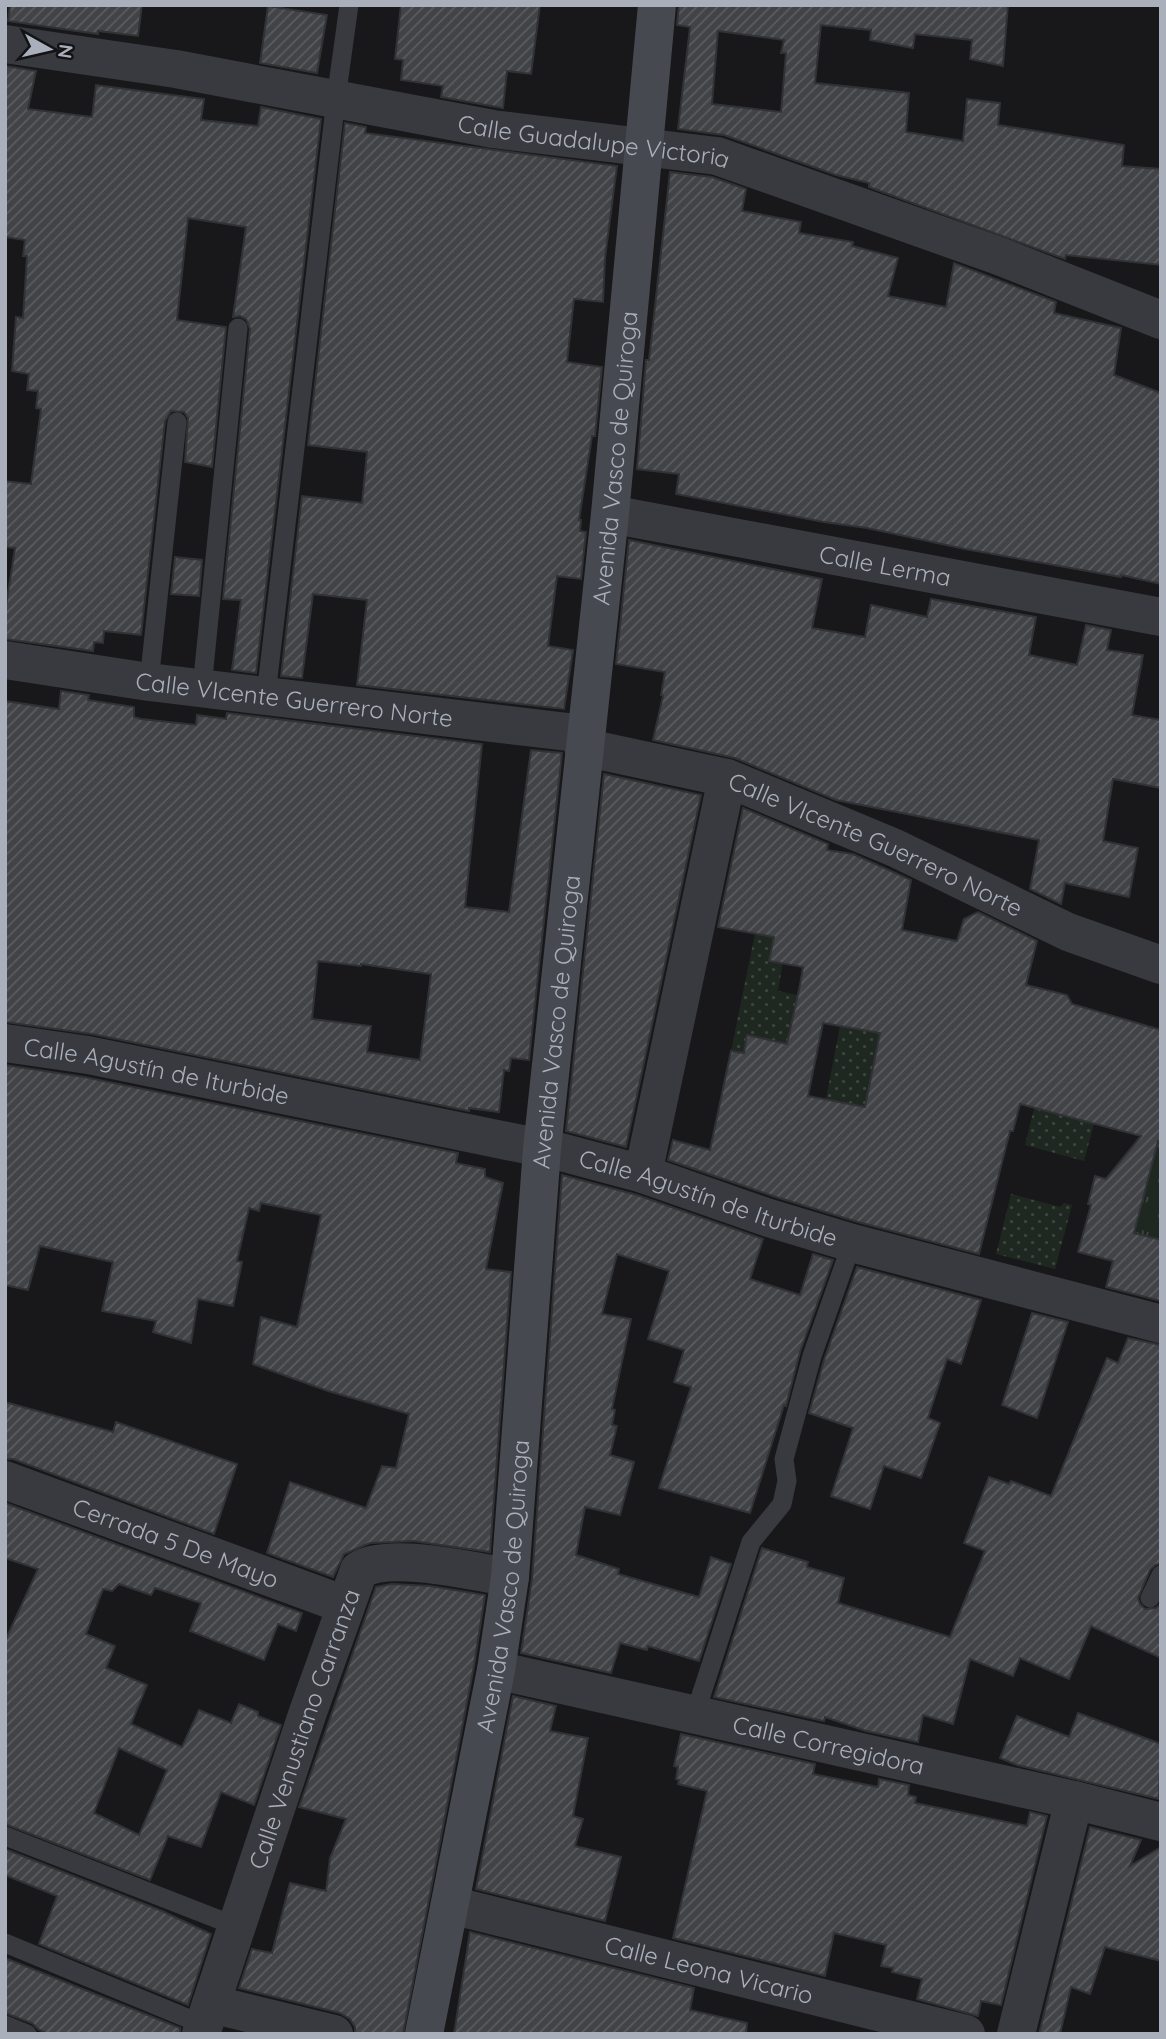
<svg xmlns="http://www.w3.org/2000/svg" width="1166" height="2039" viewBox="0 0 1166 2039" font-family="Quicksand,sans-serif">
<defs>
<pattern id="grass-dots" width="8" height="8" patternUnits="userSpaceOnUse" patternTransform="scale(1.75)"><rect width="8" height="8" fill="#1f2820"/><path d="M2 2h.1M6 6h.1" fill="none" stroke="#3d453e" stroke-width="1.8" stroke-linecap="round"/></pattern>
<pattern id="park-tufts" width="24" height="20" patternUnits="userSpaceOnUse" patternTransform="scale(1.75)"><rect width="24" height="20" fill="#1f2820"/><path d="M3 7l-1-3M5 7V3M7 7l1-3M15 17l-1-3M17 17v-4M19 17l1-3" fill="none" stroke="#3d453e"/></pattern>
<pattern id="building-hatch" width="6" height="6" patternUnits="userSpaceOnUse" patternTransform="scale(1.75)"><rect width="6" height="6" fill="#424347"/><path d="M-1 1l2-2M0 6l6-6M5 7l2-2" fill="none" stroke="#5a5c60"/></pattern>
</defs>
<rect width="100%" height="100%" fill="#18181a"/>
<path fill="url(#grass-dots)" d="M 759,914 L 787,920 L 783,961 L 778,991 L 798,995 L 788,1044 L 748,1036 L 744,1053 L 731,1051 Z
M 840,1026 L 882,1033 L 868,1107 L 826,1099 Z
M 1035,1105 L 1047,1111 L 1094,1124 L 1084,1161 L 1025,1145 Z
M 1011,1194 L 1060,1207 L 1064,1203 L 1072,1205 L 1055,1269 L 996,1254 Z"/>
<path fill="url(#park-tufts)" d="M 1161,1132 L 1161,1240 L 1121,1230 L 1138,1217 L 1155,1151 L 1137,1146 L 1139,1138 L 1157,1142 Z"/>
<path fill="url(#building-hatch)" stroke="#313236" stroke-width="2" fill-rule="evenodd" d="M 10,5 L 142,5 L 138,36 L 98,31 L 98,34 L 8,21 Z
M 401,5 L 540,5 L 531,74 L 507,71 L 503,108 L 441,97 L 443,86 L 401,80 L 403,60 L 395,59 Z
M 679,5 L 1008,5 L 1003,66 L 970,59 L 972,40 L 915,34 L 913,48 L 870,40 L 871,30 L 821,25 L 815,83 L 909,93 L 906,132 L 963,141 L 967,99 L 1000,103 L 998,125 L 1124,145 L 1122,166 L 1161,169 L 1161,265 L 1066,255 L 1065,259 L 869,187 L 869,183 L 836,175 L 724,135 L 678,129 L 690,27 L 677,25 ZM 718,31 L 784,40 L 781,53 L 786,53 L 781,112 L 712,104 Z
M 268,6 L 327,15 L 317,73 L 260,63 Z
M 6,66 L 36,71 L 28,109 L 92,117 L 96,85 L 204,99 L 201,120 L 258,126 L 261,107 L 321,119 L 256,673 L 232,670 L 241,600 L 223,599 L 250,329 L 246,319 L 240,316 L 233,317 L 246,227 L 188,218 L 177,320 L 226,327 L 212,467 L 185,462 L 188,418 L 184,412 L 171,411 L 165,421 L 141,635 L 104,631 L 103,643 L 94,642 L 93,651 L 5,639 L 5,612 L 15,548 L 5,547 L 5,481 L 31,484 L 41,409 L 36,408 L 38,391 L 27,390 L 29,374 L 12,371 L 16,317 L 23,318 L 27,256 L 23,256 L 25,240 L 5,237 Z
M 345,123 L 366,127 L 365,133 L 617,166 L 605,258 L 603,302 L 574,299 L 567,362 L 602,367 L 595,436 L 592,436 L 579,520 L 581,520 L 580,531 L 586,532 L 581,579 L 557,576 L 548,646 L 573,650 L 564,709 L 357,685 L 367,600 L 313,594 L 302,678 L 281,676 L 302,496 L 362,503 L 367,452 L 308,445 Z
M 670,172 L 712,177 L 746,189 L 742,211 L 801,222 L 799,233 L 853,242 L 852,246 L 898,258 L 888,296 L 946,307 L 954,263 L 1056,302 L 1054,313 L 1121,328 L 1114,375 L 1161,393 L 1161,584 L 1121,575 L 1121,577 L 965,549 L 867,528 L 824,522 L 676,494 L 679,474 L 637,469 L 646,360 L 649,360 Z
M 629,540 L 822,579 L 812,628 L 865,637 L 871,605 L 927,617 L 931,599 L 1036,617 L 1029,655 L 1077,665 L 1086,625 L 1111,630 L 1107,650 L 1143,655 L 1132,715 L 1161,720 L 1161,788 L 1113,779 L 1103,841 L 1138,848 L 1129,897 L 1065,883 L 1061,904 L 1030,889 L 1039,840 L 836,800 L 735,758 L 653,740 L 663,696 L 661,695 L 665,672 L 616,664 Z
M 175,557 L 202,560 L 199,596 L 171,594 Z
M 61,691 L 89,695 L 88,700 L 134,707 L 134,717 L 141,719 L 196,725 L 197,715 L 226,719 L 227,713 L 482,744 L 465,907 L 509,912 L 531,750 L 562,753 L 529,1060 L 511,1058 L 509,1071 L 504,1070 L 499,1112 L 469,1108 L 469,1111 L 92,1034 L 5,1022 L 5,701 L 59,709 ZM 318,961 L 361,966 L 361,964 L 431,974 L 420,1060 L 367,1052 L 371,1026 L 312,1019 Z
M 604,774 L 701,795 L 626,1147 L 566,1131 Z
M 743,808 L 828,844 L 827,850 L 853,854 L 911,880 L 902,930 L 957,941 L 964,919 L 978,912 L 1037,941 L 1026,985 L 1067,995 L 1072,1004 L 1161,1030 L 1161,1141 L 1158,1141 L 1134,1233 L 1161,1240 L 1161,1301 L 1106,1287 L 1113,1261 L 1078,1252 L 1091,1205 L 1088,1204 L 1095,1176 L 1106,1179 L 1141,1136 L 1020,1104 L 1013,1131 L 1010,1131 L 979,1254 L 858,1222 L 776,1197 L 668,1160 L 673,1140 L 710,1150 L 731,1051 L 744,1053 L 747,1035 L 787,1044 L 800,985 L 803,967 L 769,961 L 774,937 L 718,927 ZM 823,1023 L 880,1033 L 865,1107 L 808,1096 Z
M 5,1065 L 84,1077 L 458,1153 L 456,1163 L 485,1169 L 485,1177 L 503,1183 L 486,1269 L 511,1272 L 490,1552 L 413,1541 L 370,1543 L 344,1554 L 333,1577 L 267,1553 L 290,1482 L 366,1508 L 382,1466 L 396,1468 L 409,1414 L 328,1391 L 253,1364 L 261,1317 L 297,1327 L 321,1215 L 261,1203 L 259,1211 L 249,1208 L 237,1261 L 242,1262 L 233,1306 L 198,1299 L 191,1343 L 153,1332 L 156,1321 L 102,1311 L 113,1262 L 40,1246 L 28,1290 L 5,1285 Z
M 562,1175 L 637,1195 L 763,1239 L 750,1279 L 800,1295 L 813,1254 L 833,1260 L 800,1352 L 786,1406 L 784,1405 L 750,1513 L 659,1488 L 691,1387 L 674,1382 L 684,1350 L 648,1339 L 669,1271 L 617,1254 L 602,1314 L 631,1319 L 612,1409 L 615,1410 L 612,1425 L 617,1426 L 610,1455 L 634,1462 L 620,1515 L 585,1507 L 576,1555 L 619,1569 L 618,1574 L 699,1597 L 711,1557 L 731,1564 L 699,1661 L 648,1646 L 647,1650 L 620,1643 L 611,1673 L 521,1653 L 532,1579 Z
M 857,1267 L 981,1300 L 961,1364 L 947,1359 L 928,1418 L 940,1423 L 921,1478 L 884,1466 L 870,1509 L 831,1496 L 853,1428 L 809,1413 L 824,1360 Z
M 1032,1313 L 1068,1322 L 1037,1418 L 1002,1405 Z
M 1128,1338 L 1161,1345 L 1161,1563 L 1155,1565 L 1150,1570 L 1138,1598 L 1140,1604 L 1145,1609 L 1156,1608 L 1161,1604 L 1161,1658 L 1091,1626 L 1069,1679 L 1020,1658 L 1013,1676 L 970,1659 L 953,1724 L 923,1715 L 918,1742 L 866,1731 L 825,1717 L 824,1721 L 714,1697 L 762,1548 L 808,1562 L 807,1567 L 844,1578 L 838,1603 L 950,1637 L 985,1551 L 964,1543 L 989,1477 L 1009,1484 L 1011,1481 L 1051,1496 L 1107,1358 L 1118,1363 Z
M 5,1402 L 113,1432 L 116,1422 L 237,1464 L 214,1534 L 13,1459 L 5,1459 Z
M 5,1503 L 302,1613 L 296,1631 L 278,1624 L 264,1660 L 190,1631 L 201,1603 L 155,1588 L 151,1595 L 119,1584 L 112,1591 L 103,1589 L 86,1634 L 115,1646 L 106,1668 L 147,1685 L 131,1724 L 182,1747 L 199,1710 L 231,1723 L 239,1704 L 258,1712 L 258,1716 L 281,1725 L 254,1805 L 221,1792 L 201,1847 L 168,1836 L 150,1880 L 5,1824 L 5,1641 L 38,1569 L 5,1558 ZM 119,1748 L 167,1770 L 139,1835 L 94,1813 Z
M 392,1584 L 430,1586 L 485,1595 L 474,1666 L 403,2034 L 355,2034 L 355,2027 L 350,2019 L 340,2013 L 239,1988 L 252,1949 L 272,1953 L 290,1883 L 326,1891 L 330,1858 L 346,1819 L 299,1807 L 376,1587 Z
M 513,1696 L 556,1706 L 550,1731 L 588,1738 L 573,1816 L 583,1819 L 575,1846 L 621,1857 L 605,1921 L 476,1889 Z
M 1078,1713 L 1161,1744 L 1159,1799 L 1017,1765 L 1000,1758 L 1017,1716 L 1069,1737 Z
M 681,1734 L 815,1764 L 813,1774 L 878,1787 L 879,1779 L 909,1785 L 908,1795 L 916,1797 L 915,1803 L 1027,1826 L 1030,1812 L 1047,1816 L 1001,2005 L 981,2001 L 978,2016 L 917,1999 L 922,1979 L 892,1972 L 893,1968 L 881,1966 L 886,1945 L 834,1933 L 825,1976 L 673,1938 L 707,1791 L 678,1784 L 679,1780 L 676,1779 L 678,1767 L 674,1766 Z
M 1090,1827 L 1141,1840 L 1130,1866 L 1161,1847 L 1161,1961 L 1105,1947 L 1090,1994 L 1071,1987 L 1060,2034 L 1039,2034 Z
M 5,1849 L 162,1911 L 211,1934 L 188,2005 L 39,1944 L 57,1896 L 5,1875 Z
M 470,1932 L 694,1988 L 690,2010 L 747,2023 L 746,2034 L 454,2034 Z
M 5,1958 L 180,2028 L 180,2034 L 48,2034 L 38,2029 L 32,2023 L 5,2013 Z"/>
<g fill="none" stroke-linecap="round" stroke-linejoin="round">
<path stroke="#383a3f" stroke-width="19" d="M 149,682 L 177,422
M 202,688 L 238,328
M 266,695 L 336,99 L 349,5
M 1150,1598 L 1161,1575
M 695,1714 L 751,1542 L 782,1504 L 787,1481 L 784,1459 L 812,1356 L 852,1243
M 5,1836 L 238,1927
M 5,1943 L 204,2025
M 5,2025 L 27,2034"/>
<g stroke="#383a3f" stroke-width="38">
<path id="s1" d="M 5,44 L 176,69 L 493,129 L 717,156 L 999,256 L 1161,320"/>
<path id="s2" d="M 610,514 L 1161,617"/>
<path id="s3" d="M 5,660 L 149,682 L 585,734"/>
<path id="s4" d="M 583,747 L 727,778 L 895,848 L 1068,932 L 1161,965"/>
<path id="s5" d="M 5,1043 L 88,1055 L 561,1152 L 643,1174 L 769,1218 L 852,1243 L 1161,1324"/>
<path d="M 643,1174 L 727,778"/>
<path id="s6" d="M 5,1480 L 345,1605"/>
<path id="s7" d="M 496,1670 L 1074,1800 L 1161,1822"/>
<path id="s8" d="M 451,1905 L 966,2034"/>
<path d="M 211,2004 L 334,2034"/>
<path id="s9" d="M 201,2034 L 308,1712 L 359,1570 C 391,1551 472,1572 510,1577"/>
<path d="M 1016,2034 L 1074,1800"/>
</g>
<path stroke="#46494f" stroke-width="38" id="s10" d="M 424,2034 L 496,1670 L 510,1577 L 542,1149 L 610,514 L 657,5"/>
</g>
<g text-anchor="middle" dominant-baseline="central" stroke-width="6" stroke-linejoin="round" paint-order="stroke">
<g font-size="24" fill="#a9b0bb" stroke="#131315">
<text stroke="none"><textPath href="#s1" startOffset="597">Calle Guadalupe Victoria</textPath></text>
<text stroke="none"><textPath href="#s10" startOffset="1589">Avenida Vasco de Quiroga</textPath></text>
<text stroke="none"><textPath href="#s2" startOffset="280">Calle Lerma</textPath></text>
<text stroke="none"><textPath href="#s3" startOffset="292">Calle VIcente Guerrero Norte</textPath></text>
<text stroke="none"><textPath href="#s4" startOffset="310">Calle VIcente Guerrero Norte</textPath></text>
<text stroke="none"><textPath href="#s10" startOffset="1022">Avenida Vasco de Quiroga</textPath></text>
<text stroke="none"><textPath href="#s5" startOffset="154">Calle Agustín de Iturbide</textPath></text>
<text stroke="none"><textPath href="#s5" startOffset="721">Calle Agustín de Iturbide</textPath></text>
<text stroke="none"><textPath href="#s6" startOffset="182">Cerrada 5 De Mayo</textPath></text>
<text stroke="none"><textPath href="#s10" startOffset="455">Avenida Vasco de Quiroga</textPath></text>
<text stroke="none"><textPath href="#s9" startOffset="322">Calle Venustiano Carranza</textPath></text>
<text stroke="none"><textPath href="#s7" startOffset="341">Calle Corregidora</textPath></text>
<text stroke="none"><textPath href="#s8" startOffset="266">Calle Leona Vicario</textPath></text>
</g>
</g>
<rect width="1166" height="2039" fill="none" stroke="#a9b0bb" stroke-width="14"/>
<g transform="translate(49 49) rotate(98)" stroke="#131315" stroke-width="5" paint-order="stroke">
<path d="M0-5L12 26L0 18L-12 26Z" fill="#a9b0bb"/>
<text y="-10" font-size="19" font-weight="bold" text-anchor="middle" fill="#a9b0bb">N</text>
</g>
</svg>
